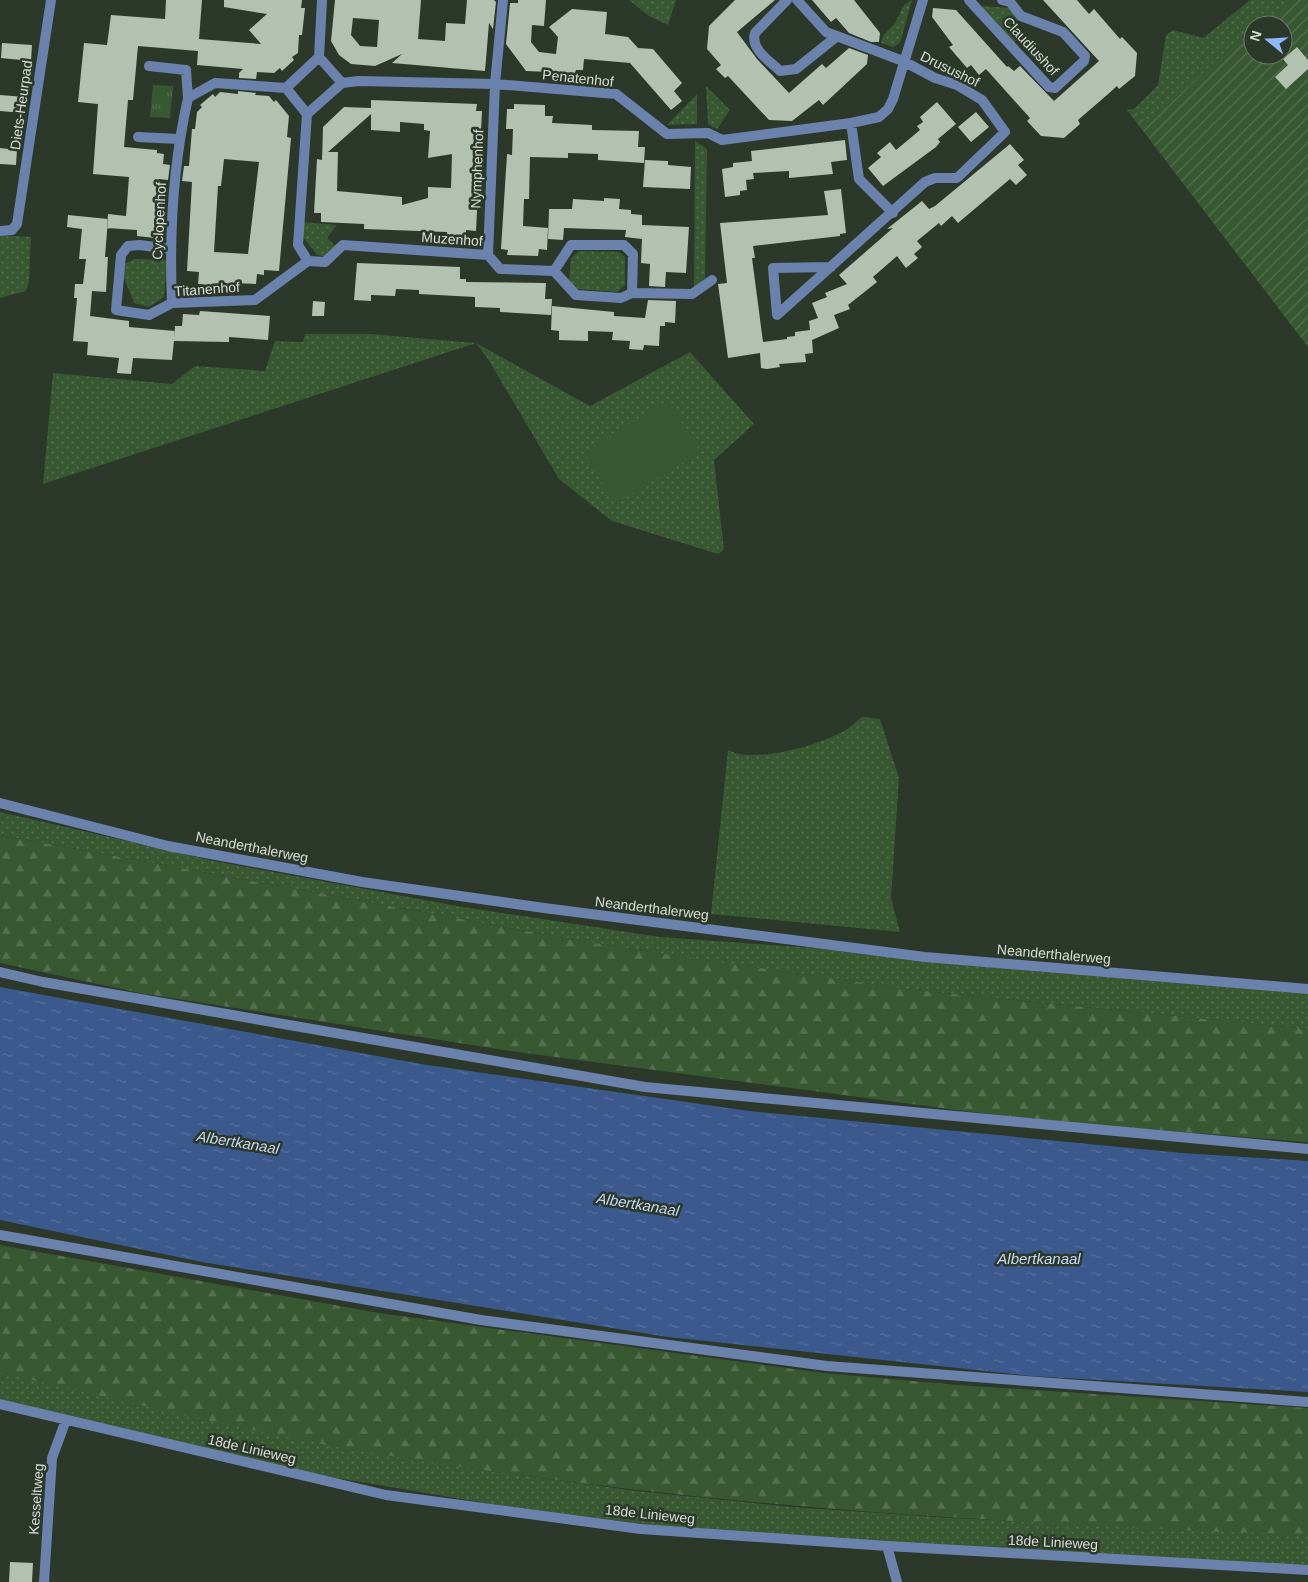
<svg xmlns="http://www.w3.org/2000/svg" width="1308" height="1582" viewBox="0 0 1308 1582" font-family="Arial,sans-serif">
<defs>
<pattern id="grass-dots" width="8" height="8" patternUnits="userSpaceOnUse" patternTransform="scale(1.25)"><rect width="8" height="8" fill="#385832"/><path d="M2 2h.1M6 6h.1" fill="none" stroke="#54704f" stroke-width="1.8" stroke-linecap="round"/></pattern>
<pattern id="forest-firs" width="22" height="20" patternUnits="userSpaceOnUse" patternTransform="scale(1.25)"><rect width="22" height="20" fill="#385832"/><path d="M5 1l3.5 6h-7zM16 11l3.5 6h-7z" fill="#54704f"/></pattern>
<pattern id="park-tufts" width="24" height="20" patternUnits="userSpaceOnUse" patternTransform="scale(1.25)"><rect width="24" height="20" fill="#385832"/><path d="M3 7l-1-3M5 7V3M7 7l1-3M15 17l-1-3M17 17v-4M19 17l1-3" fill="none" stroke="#54704f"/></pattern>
<pattern id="garden-furrows" width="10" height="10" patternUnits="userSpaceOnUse" patternTransform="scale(1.25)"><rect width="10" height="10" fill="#385832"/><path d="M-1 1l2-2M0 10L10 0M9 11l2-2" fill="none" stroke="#54704f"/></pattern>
<pattern id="water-ripples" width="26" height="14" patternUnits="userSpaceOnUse" patternTransform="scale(1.25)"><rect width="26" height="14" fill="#3c598e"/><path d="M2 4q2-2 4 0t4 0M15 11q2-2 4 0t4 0" fill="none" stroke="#57709d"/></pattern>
</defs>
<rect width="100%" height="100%" fill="#2c382a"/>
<path fill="url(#grass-dots)" d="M 629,0 L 676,0 L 668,25 L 649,16 Z
M 912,0 L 900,43 L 893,47 L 881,43 C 883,31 891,30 896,21 C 902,11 900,6 912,0 Z
M 1250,0 L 1292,0 L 1259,25 L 1253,25 L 1253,29 L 1233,45 L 1148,124 L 1134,109 L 1158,85 L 1166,35 L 1173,30 L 1203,38 Z
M 981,6 L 1010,8 L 1018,17 L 1015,44 Z
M 706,86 L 730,110 L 717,129 L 708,124 Z
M 697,94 L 697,124 L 667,125 Z
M 695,141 L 707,149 L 705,278 L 694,288 Z
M 303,222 L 337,225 L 327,238 L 336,246 L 326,257 L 317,255 L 303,237 Z
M 0,235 L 31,237 L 29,281 L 26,291 L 0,298 Z
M 579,251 L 619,252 L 625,257 L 625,285 L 617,292 L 578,289 L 569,281 L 571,258 Z
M 134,259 L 167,260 L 164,297 L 149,307 L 134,303 L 122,273 L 124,264 Z
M 305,334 L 370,334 L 476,343 L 590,406 L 690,352 L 754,424 L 714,460 L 724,550 L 718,554 L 612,521 L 559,479 L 488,359 L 476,343 L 43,484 L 53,373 L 172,384 L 195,366 L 265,371 L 275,341 L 303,342 Z
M 862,717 L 880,719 L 899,778 L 891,898 L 900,932 L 711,914 L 728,750 C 753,764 816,746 840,733 C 848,730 855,722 862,717 Z
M 0,812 L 219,862 L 463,907 L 660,937 L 868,952 L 1308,992 L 1308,1029 L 913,990 L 682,957 L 581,941 L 0,835 Z
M 0,1372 L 330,1445 L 482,1470 L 637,1491 L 793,1507 L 950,1518 L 1308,1534 L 1308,1566 L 1107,1558 L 654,1525 L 515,1508 L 278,1468 L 0,1399 Z"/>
<path fill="url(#forest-firs)" d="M 0,835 L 581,941 L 683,957 L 913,990 L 1308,1029 L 1308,1142 L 1081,1124 L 965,1111 L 510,1051 L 140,993 L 0,963 Z
M 0,1245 L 379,1313 L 824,1373 L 958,1385 L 1308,1408 L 1308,1534 C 1222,1533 1136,1528 1050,1523 C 810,1511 570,1488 333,1446 C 233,1428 135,1403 36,1381 L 0,1372 Z"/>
<path fill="url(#park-tufts)" d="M 153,85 L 173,86 L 170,118 L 150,117 Z"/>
<path fill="url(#garden-furrows)" d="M 1292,0 L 1308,0 L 1308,347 L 1127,110 L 1134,109 L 1148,124 L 1233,45 L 1253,29 L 1253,55 L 1283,55 L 1283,25 L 1259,25 Z"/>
<path fill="#385832" d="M 668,400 L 700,452 L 615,504 L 584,452 Z"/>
<path fill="url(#water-ripples)" d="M 0,987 L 421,1064 L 749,1111 L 1182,1153 L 1308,1161 L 1308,1392 L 1031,1376 L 668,1337 L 202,1262 L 0,1220 Z"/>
<path fill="#b3c1b0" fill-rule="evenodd" d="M 166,0 L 202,0 L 199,39 L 261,44 L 249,30 L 267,14 L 224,7 L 224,0 L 302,0 L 301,8 L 305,8 L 302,35 L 299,35 L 298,53 L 292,57 L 294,60 L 282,71 L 280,68 L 274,73 L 257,72 L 256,79 L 239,78 L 239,73 L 243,69 L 197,65 L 198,51 L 138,46 L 133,100 L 128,100 L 124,147 L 157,150 L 157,153 L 164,154 L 163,164 L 170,165 L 168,180 L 159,179 L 155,238 L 137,236 L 137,230 L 107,228 L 108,214 L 126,216 L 129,177 L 93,174 L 98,104 L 78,102 L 84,43 L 107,45 L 111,15 L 165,19 Z
M 335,0 L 421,0 L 418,39 L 445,41 L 446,23 L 465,24 L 467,0 L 494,0 L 496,2 L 493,29 L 489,23 L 485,71 L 392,63 L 402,54 L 375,66 L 351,64 L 339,55 L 331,41 ZM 353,18 L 379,20 L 377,47 L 360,46 L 356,41 L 351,35 Z
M 518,0 L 546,0 L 544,26 L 532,25 L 531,42 L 539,52 L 556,54 L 558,37 L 549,27 L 572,9 L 607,12 L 605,34 L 628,37 L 638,48 L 653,49 L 682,83 L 674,91 L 682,101 L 671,110 L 630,63 L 584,59 L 583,70 L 576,70 L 575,73 L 526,71 L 506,44 L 510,3 L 518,3 Z
M 735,0 L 775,0 L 737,32 L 757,59 L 789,93 L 822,64 L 826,68 L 849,48 L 868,55 L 867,64 L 823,105 L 819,100 L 792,121 L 769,120 L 728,76 L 725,78 L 716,69 L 721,65 L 707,49 L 709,26 Z
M 812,0 L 854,0 L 880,33 L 879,42 L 871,42 L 849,33 L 836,18 L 831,22 Z
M 1043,0 L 1077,0 L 1089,14 L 1094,9 L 1120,39 L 1122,37 L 1137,53 L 1135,76 L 1119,89 L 1117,86 L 1107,95 L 1078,120 L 1080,124 L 1064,138 L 1041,136 L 1027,121 L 1030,118 L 986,69 L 979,75 L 971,65 L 967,68 L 949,47 L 953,45 L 932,17 L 933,8 L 956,10 L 1007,67 L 1008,66 L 1014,71 L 1020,66 L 1054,101 L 1099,61 Z
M 2,43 L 32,45 L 31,61 L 1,58 Z
M 1297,47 L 1308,60 L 1308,69 L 1286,89 L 1275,77 L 1288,65 L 1283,59 Z
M 238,91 L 256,93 L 255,95 L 269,96 L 274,102 L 276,100 L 289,116 L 287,137 L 291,138 L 279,271 L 264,270 L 264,275 L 257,274 L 256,284 L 235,283 L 234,287 L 198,284 L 199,272 L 187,271 L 192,182 L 182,181 L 184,166 L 189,166 L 192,129 L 195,129 L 197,112 L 202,107 L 200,105 L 213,94 L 215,97 L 220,92 L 238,94 ZM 224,159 L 259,162 L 248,254 L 214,252 L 218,186 L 221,186 Z
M 0,95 L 25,97 L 23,113 L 0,111 Z
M 371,100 L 477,104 L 476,111 L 482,111 L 476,231 L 466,230 L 466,237 L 447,236 L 447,232 L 364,229 L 364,224 L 321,222 L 321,213 L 314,213 L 317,159 L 322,160 L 323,127 L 344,107 L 371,108 ZM 371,114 L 371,130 L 400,132 L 400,122 L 424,124 L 424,130 L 430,131 L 428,158 L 452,154 L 451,188 L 428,187 L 428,198 L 402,205 L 402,197 L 337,191 L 338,152 L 328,152 Z
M 937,102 L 956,124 L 938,139 L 940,142 L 936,147 L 883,186 L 868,168 L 881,157 L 877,153 L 890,142 L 896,150 L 920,130 L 917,126 L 923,122 L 920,117 Z
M 514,104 L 545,105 L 545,116 L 553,116 L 552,123 L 592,125 L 592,130 L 639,131 L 638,147 L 645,147 L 644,163 L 598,160 L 598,154 L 568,153 L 568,158 L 530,157 L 529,199 L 524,199 L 523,226 L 548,228 L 547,250 L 539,249 L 538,256 L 507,255 L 508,250 L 501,249 L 507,154 L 512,155 L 513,129 L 506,129 L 507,109 L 514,109 Z
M 976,112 L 989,127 L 971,142 L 958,127 Z
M 845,140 L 847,160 L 831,162 L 833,174 L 789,178 L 789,171 L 753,173 L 754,179 L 746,180 L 747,190 L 740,191 L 740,195 L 725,197 L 722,169 L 733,167 L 733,163 L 752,161 L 751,151 Z
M 1010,144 L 1024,160 L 1018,165 L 1027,175 L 1016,185 L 1010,179 L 958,223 L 952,216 L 941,226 L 939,223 L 917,241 L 922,247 L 914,254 L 918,258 L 906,268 L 897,256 L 873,277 L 877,282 L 848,305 L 850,309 L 834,315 L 839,328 L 812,340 L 813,353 L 805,354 L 806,362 L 779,364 L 780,367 L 767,369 L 761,368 L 760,353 L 728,358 L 718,284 L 727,283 L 720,223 L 828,215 L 824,191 L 841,189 L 846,233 L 840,234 L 840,236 L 753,246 L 755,258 L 752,258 L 763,342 L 787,339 L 787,337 L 795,336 L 795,332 L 810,330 L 809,321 L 818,318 L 812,303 L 827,297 L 825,293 L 847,284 L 839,275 L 893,228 L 887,229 L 922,201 L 929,209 L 935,206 Z
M 0,148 L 17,150 L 16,165 L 0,164 Z
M 645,160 L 668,161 L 668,165 L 691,167 L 690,189 L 643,187 Z
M 604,198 L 620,199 L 619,209 L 631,210 L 631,214 L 642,215 L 642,225 L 689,227 L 686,273 L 666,272 L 665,287 L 649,286 L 650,264 L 641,263 L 642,239 L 625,237 L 626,230 L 564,228 L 563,240 L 548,239 L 549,209 L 572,209 L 573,199 L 604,201 Z
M 68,215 L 108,219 L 105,257 L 108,257 L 106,292 L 92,291 L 90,316 L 129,321 L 129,327 L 175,331 L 172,360 L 133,358 L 131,374 L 117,373 L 119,358 L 87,355 L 88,342 L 73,341 L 77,298 L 74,298 L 75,284 L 83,284 L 86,259 L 79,259 L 82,229 L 67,227 Z
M 357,263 L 460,267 L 460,279 L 466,279 L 466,282 L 546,283 L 545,299 L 552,299 L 551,315 L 500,312 L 500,308 L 475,307 L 475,297 L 419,294 L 419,290 L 396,289 L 395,296 L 371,295 L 371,301 L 354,300 Z
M 648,300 L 676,301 L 675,323 L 665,322 L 665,326 L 660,326 L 659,346 L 644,345 L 643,350 L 629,349 L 630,341 L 612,340 L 613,332 L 588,331 L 588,341 L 559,340 L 559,331 L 551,330 L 552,306 L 614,312 L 614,316 L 645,318 Z
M 313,301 L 325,302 L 324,316 L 312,316 Z
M 200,311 L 270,316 L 268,340 L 229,337 L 229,342 L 174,341 L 175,326 L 182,326 L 183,314 L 199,315 Z
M 10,1562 L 33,1563 L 32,1582 L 9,1582 Z"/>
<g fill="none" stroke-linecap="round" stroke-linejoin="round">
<path stroke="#6b82ac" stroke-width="10" d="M 0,972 L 43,982 L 645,1087 L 1308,1149
M 0,1235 L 481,1320 L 827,1366 L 1308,1402"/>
<path stroke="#6b82ac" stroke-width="10" d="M 787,0 L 755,33 C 750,49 770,61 780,71 L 796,69 L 836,37
M 797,0 L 826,32 L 903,61 L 935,78 L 957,85 L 982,100 L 1005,132 L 957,178 L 935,178 L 925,182 L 777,315 L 773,268 L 831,267
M 969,0 L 1049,87 L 1055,88 L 1084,61 L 1085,56 L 1063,32 L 1021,16 L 1010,2 L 1002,0
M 319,57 L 322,0
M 319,57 L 342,83
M 149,66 L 186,70 L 188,98
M 342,83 L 358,81 L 495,84 L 616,94 L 667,134 L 708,133 L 722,140 L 851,123 L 879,117 L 888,109 L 893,99 L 923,0
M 342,83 L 307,114 L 298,245 L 308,261 L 325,262 L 343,245 L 488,255 L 500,269 L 554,271 L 576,295 L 621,298 L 632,293 L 692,294 L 712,280
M 286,88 L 319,57
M 286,88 L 307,114
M 851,123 L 859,179 L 893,213
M 138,137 L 178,139
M 0,231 L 12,230 L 17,224 L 51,0
M 170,249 L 140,245 L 128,246 L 121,255 L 116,310 L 149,315 L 172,303 L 255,300 L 308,261
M 488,255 L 495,84 L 503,0
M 554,271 L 571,245 L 624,245 L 633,254 L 632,293
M 172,303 C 169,234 173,165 188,98 L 215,83 L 286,88
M 0,803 L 168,846 L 362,882 L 544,908 L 925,957 L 1308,989
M 0,1404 L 386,1495 L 641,1529 L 887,1546 L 1308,1570
M 887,1546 L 897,1582
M 44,1582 L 52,1458 L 66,1420"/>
</g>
<g text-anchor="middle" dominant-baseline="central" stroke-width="5" stroke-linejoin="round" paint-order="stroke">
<g font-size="14" fill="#d8dfd6" stroke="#2c382a">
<text transform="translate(1031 46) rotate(47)">Claudiushof</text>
<text transform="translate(950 69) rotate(26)">Drusushof</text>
<text transform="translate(578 78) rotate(6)">Penatenhof</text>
<text transform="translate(21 105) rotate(-82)">Diets-Heurpad</text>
<text transform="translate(477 169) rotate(-88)">Nymphenhof</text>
<text transform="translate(159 221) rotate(-87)">Cyclopenhof</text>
<text transform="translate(452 239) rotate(4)">Muzenhof</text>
<text transform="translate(207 289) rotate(-4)">Titanenhof</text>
<text transform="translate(252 847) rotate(11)">Neanderthalerweg</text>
<text transform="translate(652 908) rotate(7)">Neanderthalerweg</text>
<text transform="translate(1054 954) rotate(5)">Neanderthalerweg</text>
<text transform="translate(252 1449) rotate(13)">18de Linieweg</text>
<text transform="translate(36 1499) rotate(-86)">Kesseltweg</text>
<text transform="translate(650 1514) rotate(6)">18de Linieweg</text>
<text transform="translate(1053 1542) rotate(3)">18de Linieweg</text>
</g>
<g font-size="15" font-style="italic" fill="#c7dafb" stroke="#2c382a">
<text transform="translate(238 1142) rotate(9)">Albertkanaal</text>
<text transform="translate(638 1204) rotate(9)">Albertkanaal</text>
<text x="1039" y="1258">Albertkanaal</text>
</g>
</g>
<g transform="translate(1268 40) rotate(288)"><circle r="24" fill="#2c382a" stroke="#717b6f"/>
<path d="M0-4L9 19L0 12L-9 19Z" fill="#91b8fd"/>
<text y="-8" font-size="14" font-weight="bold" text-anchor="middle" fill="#d8dfd6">N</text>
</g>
</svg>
